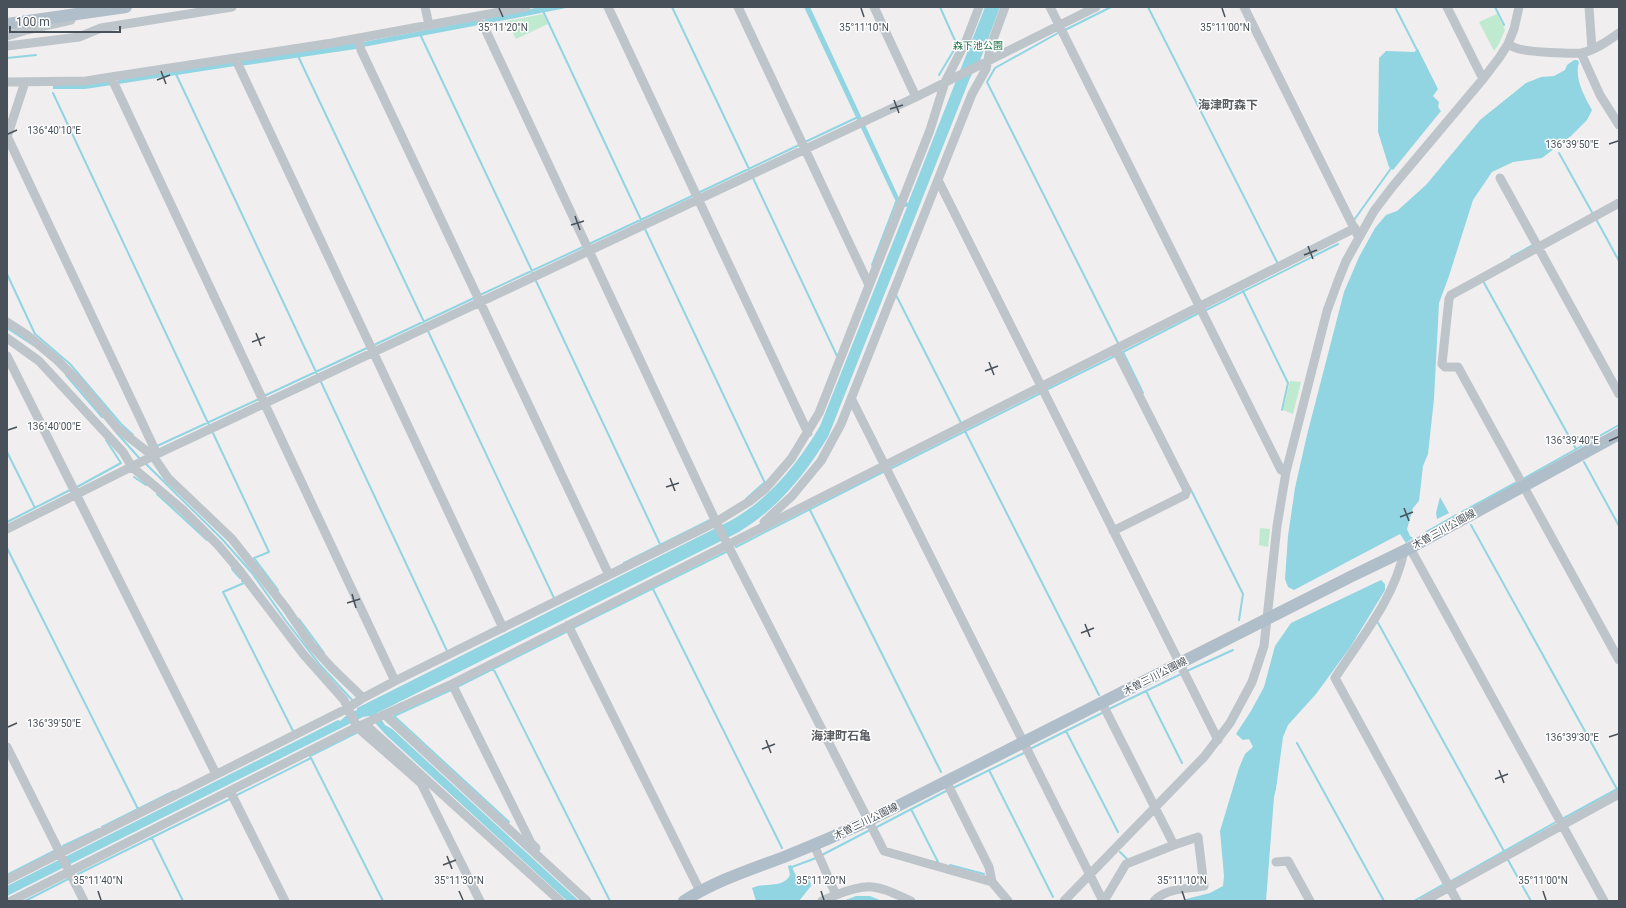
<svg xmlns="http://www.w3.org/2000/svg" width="1626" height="908" viewBox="0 0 1626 908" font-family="Roboto,'Noto Sans JP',sans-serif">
<rect width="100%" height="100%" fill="#f0eeee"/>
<path fill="#c0eacf" d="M 543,14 L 548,24 L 516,39 L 507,21 Z
M 1497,14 L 1505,30 L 1499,44 L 1494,51 L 1479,22 Z
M 1290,381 L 1301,382 L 1293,414 L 1283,410 Z
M 1260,528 L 1270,529 L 1268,547 L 1259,545 Z"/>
<path fill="#91d4e2" d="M 540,7 L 571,7 L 485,24 L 485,18 Z
M 804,7 L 810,7 L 900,200 L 908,203 L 985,7 L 1000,7 L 981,58 L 970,78 L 828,437 C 803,477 779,507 739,532 L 377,713 L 385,725 L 392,729 L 579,901 L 567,901 L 385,734 L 369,716 L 363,717 L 7,896 L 7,886 L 338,720 L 340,721 L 348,714 L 357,710 L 357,708 L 730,521 C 769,499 797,465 820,426 L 907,207 L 897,205 L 896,202 Z
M 477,20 L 479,25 L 363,47 L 363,42 Z
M 356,43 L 356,49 L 240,66 L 240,61 Z
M 1418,49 L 1438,89 L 1433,96 L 1439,102 L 1438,107 L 1441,111 L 1393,170 L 1389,167 L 1378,132 L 1379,58 L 1386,51 L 1414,52 Z
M 1574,60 L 1577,60 L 1579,62 C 1574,78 1584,96 1592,110 L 1587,120 L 1571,136 L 1542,158 L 1513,162 L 1492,172 L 1473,200 L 1449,276 L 1439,303 L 1434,399 L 1428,454 L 1423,466 L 1419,501 L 1413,508 L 1407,529 L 1410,536 L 1413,538 L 1406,543 L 1400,534 L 1294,590 L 1288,587 L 1285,579 L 1288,536 L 1295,488 L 1307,435 L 1344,292 L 1359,257 L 1375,228 L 1386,215 L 1397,211 L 1426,185 L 1480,120 L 1526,83 L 1541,77 L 1554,76 L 1565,70 L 1567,65 Z
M 233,62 L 235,66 L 118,84 L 118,80 Z
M 111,81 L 112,85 L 85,89 L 53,89 L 53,85 Z
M 1440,497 L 1449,513 L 1437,519 L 1436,513 Z
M 1381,580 L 1385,584 L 1385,590 L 1351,646 L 1316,694 L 1288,725 L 1283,737 L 1276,789 L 1274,797 L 1266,901 L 1178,901 L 1210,893 L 1223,886 L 1224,876 L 1220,831 L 1239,768 L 1245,754 L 1253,747 L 1249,739 L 1243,740 L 1236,734 L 1251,711 L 1264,687 L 1275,646 L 1291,623 Z
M 791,865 L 796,876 L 809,876 L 811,886 L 799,901 L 756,901 L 752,888 C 764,882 783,889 790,875 L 788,866 Z
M 856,896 L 870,896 L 882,901 L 843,901 Z"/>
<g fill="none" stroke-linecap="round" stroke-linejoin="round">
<path stroke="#91d4e2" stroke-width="2" d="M 672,7 L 750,171
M 1148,7 L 1278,264
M 1395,7 L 1418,52
M 1495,7 L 1504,25
M 543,11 L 642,222
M 1065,30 L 1111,7
M 1058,33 L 995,68 L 987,82 L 1118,343
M 420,34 L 533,273
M 298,56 L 425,324
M 7,58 L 36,55
M 176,74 L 317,374
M 939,75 L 957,45 L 940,7
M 53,93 L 209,425
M 805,142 L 858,117
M 1559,153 L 1593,214
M 753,178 L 837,356
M 698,193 L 799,145
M 1596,219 L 1619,261
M 1354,220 L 1392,167
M 645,229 L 765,483
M 589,244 L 692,196
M 1511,257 L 1533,245
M 872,265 L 896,202 L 898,201
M 7,274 L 35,334 L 70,364 L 121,424 L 133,435
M 536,281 L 660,544
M 1483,281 L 1576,449
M 1243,291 L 1288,383 L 1282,410
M 480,295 L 583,247
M 896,295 L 961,423
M 1206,310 L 1338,244
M 7,328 L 33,345
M 428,331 L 554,598
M 374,345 L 474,298
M 1123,352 L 1143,393
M 1121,353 L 1199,313
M 66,375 L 102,417
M 321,382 L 447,651
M 1046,390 L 1115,356
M 264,396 L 367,348
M 965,431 L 1099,695
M 116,432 L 141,460
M 213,433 L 269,552 L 254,558 L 278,590
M 157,446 L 259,399
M 7,452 L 35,508
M 1584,462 L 1619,526
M 145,463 L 222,539 L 252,573 L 286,621 L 320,665 L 353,701
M 890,469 L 1041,393
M 134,477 L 146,485
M 1523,479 L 1619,425
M 77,487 L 121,463 L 106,440
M 1190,488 L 1243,594 L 1239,620
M 157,494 L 207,540
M 746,499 L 765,482
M 810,510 L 941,772
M 1462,512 L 1517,482
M 7,522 L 70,490
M 1471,525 L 1618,791
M 1426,532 L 1456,515
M 736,547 L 885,471
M 7,548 L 138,809
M 624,563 L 710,520
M 232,569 L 240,578
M 242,581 L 244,583 L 223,592 L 293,731
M 653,589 L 782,848
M 299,619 L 324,653
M 1377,621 L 1505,853
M 573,628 L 728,551
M 493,668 L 610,901
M 1187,671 L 1233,650
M 457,687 L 568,631
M 451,690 L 394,716 L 509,822
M 1146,691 L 1182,763
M 1109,709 L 1181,674
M 1066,731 L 1118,832
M 358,732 L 310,756 L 383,901
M 1297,743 L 1384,901
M 1030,749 L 1102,713
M 989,770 L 1053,897
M 953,788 L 1024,753
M 235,796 L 311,758
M 911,809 L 938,862 L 936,862
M 1564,818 L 1619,788
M 102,827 L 174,791
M 875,828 L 946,791
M 152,838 L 183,901
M 63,846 L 99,829
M 1120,852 L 1128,860
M 822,855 L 868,831
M 1508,860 L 1531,901
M 950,865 L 984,874
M 791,869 L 792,867 L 816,858
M 78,874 L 230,799
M 7,875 L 54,851
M 1451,881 L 1556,822
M 25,901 L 68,879
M 1414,901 L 1444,884"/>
<path stroke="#bdc5cb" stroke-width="9" d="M 425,7 L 429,25
M 608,7 L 808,433
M 738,7 L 869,285
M 874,7 L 916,97
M 1050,7 L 1281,470 L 1286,472
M 1244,7 L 1357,234
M 1447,7 L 1483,79
M 1589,7 L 1592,49
M 479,16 L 716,522 L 884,851 L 992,882 L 1008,901
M 7,36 L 27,30 L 71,20
M 358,38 L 361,50 L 609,575
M 1508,44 C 1511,46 1515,48 1519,49 C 1531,52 1569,54 1581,53 C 1594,51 1608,41 1619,33
M 7,46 L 79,37 L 101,28 L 232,7
M 1581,53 L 1600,95 L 1619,125
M 235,58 L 503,628
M 111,77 L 395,681
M 7,82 L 86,81 L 111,77 L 332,43 L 526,7
M 7,136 L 157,454
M 7,137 L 25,82
M 1500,178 L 1619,394
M 938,180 L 1218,740
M 1619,203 L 1451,295 L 1449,299 L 1442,364 L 1445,367 L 1458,367 L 1619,660
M 7,322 L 27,335 L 57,360 L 81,384 L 117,428 L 153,456 L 168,478 L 232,539 L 286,608 L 311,645 L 332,668 L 363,698
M 7,338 L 39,361 L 123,452 L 132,467 L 183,510 L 218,545 L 240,571 L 304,655 L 344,700 L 357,727 L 452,684 L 1355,228
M 7,356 L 216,774
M 852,400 L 1103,901
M 764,522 L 792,496 L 821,461 L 841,424 L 972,94 L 986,69 L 991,45 L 1005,7
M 7,529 L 157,454 L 916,97 L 1096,7
M 1113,531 L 1185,495 L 1187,490 L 1116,350
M 1410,548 L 1604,901
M 1404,551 C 1395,598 1360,639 1335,678 L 1457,901
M 568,625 L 700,891
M 452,684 L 531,843 L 536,848
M 1102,703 L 1174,845 L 1126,864 L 1104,901
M 385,715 L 587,901
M 365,724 L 560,901
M 7,747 L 84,901
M 946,781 L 989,867 L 992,882
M 230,791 L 285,901
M 814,845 L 836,895 C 871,881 878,886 911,901
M 1276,862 L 1288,861 L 1310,901
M 7,880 L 348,708 L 363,698 L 395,681 L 716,522 L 750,501 L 765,489 L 791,459 L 819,413 L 930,130 L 945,82 L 966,41 L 979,7
M 11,901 L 357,727 L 421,783 L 480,901
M 822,901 L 836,895
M 1064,901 L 1204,757 L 1230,723 L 1252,682 L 1264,646 L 1277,526 L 1286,472 L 1327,311 L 1338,281 L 1346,261 L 1374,211 L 1393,186 L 1483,79 L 1499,58 L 1508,44 L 1514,29 L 1519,7
M 1154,901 C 1166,888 1187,889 1204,886 L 1198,837 L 1174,845
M 1424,901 L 1619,794"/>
<path stroke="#b0beca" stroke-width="12" d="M 7,24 L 126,7
M 684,901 C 715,881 749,870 784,857 C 812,846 840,834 868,821 L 1352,576 L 1410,548 L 1619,434"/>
</g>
<path fill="none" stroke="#485159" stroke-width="1.5" d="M 499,8 L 503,17M 861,8 L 864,17M 1222,8 L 1225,17M 161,71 L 166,84M 157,80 L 170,75M 894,100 L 899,113M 890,109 L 903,105M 8,134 L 17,130M 1609,144 L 1618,141M 575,216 L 580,230M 571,225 L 584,221M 1308,246 L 1313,259M 1304,255 L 1317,250M 256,333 L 261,346M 252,342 L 265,337M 989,362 L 994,375M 985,371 L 998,366M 8,430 L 17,427M 1609,441 L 1618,437M 670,478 L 675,491M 666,487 L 679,483M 1404,508 L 1409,521M 1400,517 L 1413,512M 352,594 L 356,608M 347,603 L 360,599M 1085,624 L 1090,637M 1081,633 L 1094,628M 8,727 L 17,723M 1609,737 L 1618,734M 766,740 L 771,753M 762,749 L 775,744M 1499,770 L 1504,783M 1495,779 L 1508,774M 447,856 L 452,869M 443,865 L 456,860M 98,891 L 101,900M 459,891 L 463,900M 821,891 L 824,900M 1182,891 L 1185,900M 1543,891 L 1546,900"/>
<g text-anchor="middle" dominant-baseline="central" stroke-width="3" stroke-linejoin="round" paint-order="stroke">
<g font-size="10" fill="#207347" stroke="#fff">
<text x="978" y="45">森下池公園</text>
</g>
<g font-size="10" fill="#485159" stroke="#fff">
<text transform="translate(1444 529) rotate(-29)">木曽三川公園線</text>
<text transform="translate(1155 676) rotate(-27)">木曽三川公園線</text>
<text transform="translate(866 821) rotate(-26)">木曽三川公園線</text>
</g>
<g font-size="12" font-weight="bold" fill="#5b5e62" stroke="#fff">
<text x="1228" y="105">海津町森下</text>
<text x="841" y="736">海津町石亀</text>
</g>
</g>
<g font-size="10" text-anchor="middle" fill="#485159" stroke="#fff" stroke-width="3" stroke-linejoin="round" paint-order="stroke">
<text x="503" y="31">35°11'20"N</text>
<text x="864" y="31">35°11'10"N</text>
<text x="1225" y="31">35°11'00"N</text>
<text x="54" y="134">136°40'10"E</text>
<text x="1572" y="148">136°39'50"E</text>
<text x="54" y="430">136°40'00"E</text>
<text x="1572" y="444">136°39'40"E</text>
<text x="54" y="727">136°39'50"E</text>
<text x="1572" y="741">136°39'30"E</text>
<text x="98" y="884">35°11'40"N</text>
<text x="459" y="884">35°11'30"N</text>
<text x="821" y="884">35°11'20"N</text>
<text x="1182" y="884">35°11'10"N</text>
<text x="1543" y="884">35°11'00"N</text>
</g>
<rect width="1626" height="908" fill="none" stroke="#485159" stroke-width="16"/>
<path d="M10 26v6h110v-6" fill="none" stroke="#485159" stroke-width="2"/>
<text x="16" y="26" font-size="12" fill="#485159" stroke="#ffffff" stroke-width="3" paint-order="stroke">100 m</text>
</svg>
